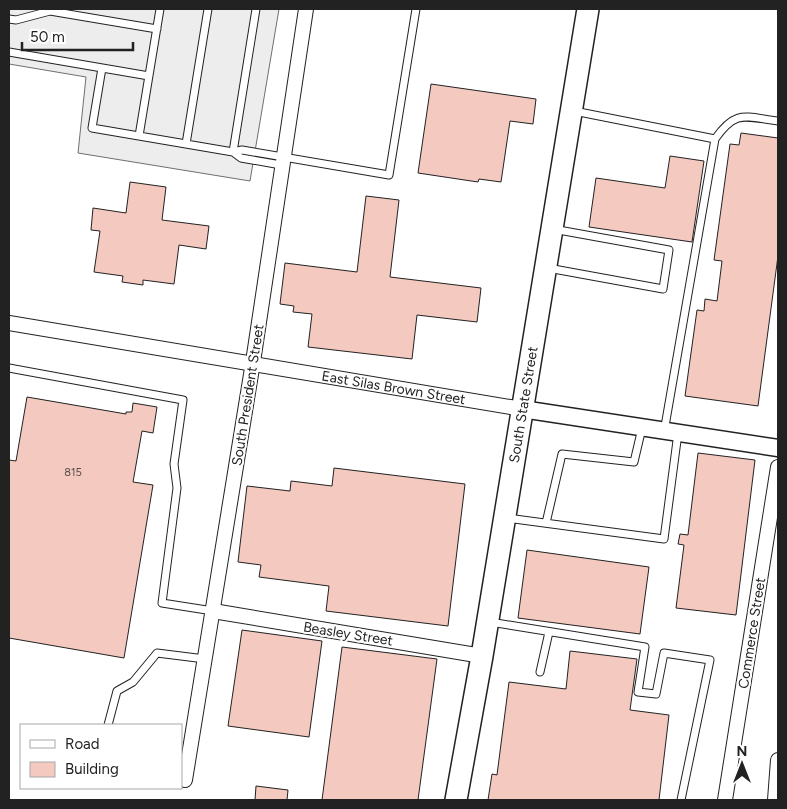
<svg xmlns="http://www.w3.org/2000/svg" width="787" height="809" viewBox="0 0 787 809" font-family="Figtree,sans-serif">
<rect width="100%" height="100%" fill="#fff"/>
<path fill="#ededed" stroke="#6f6f6f" d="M 9,9 L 279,9 L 250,181 L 78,153 L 86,77 L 9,64 Z"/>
<path fill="#f3c9c0" stroke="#222" d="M 431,84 L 536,99 L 533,124 L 510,121 L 501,182 L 479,179 L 478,182 L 418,173 Z
M 741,133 L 778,138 L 778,256 L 758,406 L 685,396 L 697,310 L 704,311 L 705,299 L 717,301 L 722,261 L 714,260 L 730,144 L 739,145 Z
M 670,156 L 704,161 L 692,242 L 589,227 L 596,178 L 665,188 Z
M 130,182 L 166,187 L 162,220 L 209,226 L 206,249 L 179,245 L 174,284 L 143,280 L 143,285 L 122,282 L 123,276 L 94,272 L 100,231 L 91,230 L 93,208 L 126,213 Z
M 366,196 L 399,200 L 390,277 L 481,288 L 477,322 L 417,315 L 412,359 L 308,347 L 312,314 L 293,312 L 294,306 L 280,304 L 285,263 L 357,272 Z
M 27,397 L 126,414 L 126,412 L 132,412 L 133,403 L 157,407 L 153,433 L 142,431 L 133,482 L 153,485 L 124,658 L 9,638 L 9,460 L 16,461 Z
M 698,453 L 755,460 L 736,615 L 676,608 L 684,545 L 678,544 L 680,534 L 688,535 Z
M 334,468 L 465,484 L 448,626 L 326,611 L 329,586 L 259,577 L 261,565 L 238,562 L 247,486 L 290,491 L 291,481 L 332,486 Z
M 527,550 L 649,567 L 640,634 L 518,618 Z
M 242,630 L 322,641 L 309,737 L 228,726 Z
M 342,647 L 437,659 L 418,800 L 322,800 Z
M 570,651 L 637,659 L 630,710 L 669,715 L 659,800 L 488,800 L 492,774 L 497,775 L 509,682 L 566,689 Z
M 256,786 L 288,790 L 287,800 L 255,800 Z"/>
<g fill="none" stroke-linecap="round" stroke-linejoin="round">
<g stroke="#222" stroke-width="9">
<path id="service" d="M 9,19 L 16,20 L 50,11 L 157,29
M 9,52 L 149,76
M 102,68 L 92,128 L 233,152 L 256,9
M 574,111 L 715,139 C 736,109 745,117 778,121
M 139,136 L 160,9
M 186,144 L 208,9
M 233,152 L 242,150 L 389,175 L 416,9
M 233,152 L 241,158 L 281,165
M 548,268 L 663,289 L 669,250 L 553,229
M 9,368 L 183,400 L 174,464 L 177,488 L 162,603 L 213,611
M 664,432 L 715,139
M 507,518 L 664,539 L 678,433
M 546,523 L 562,454 L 634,462 L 642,428
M 490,622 L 645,647 L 638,692 L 656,694 L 664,653 L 710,660 L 681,800
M 540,672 L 549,632
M 108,725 L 117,691 L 133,682 L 157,653 L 205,659"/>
</g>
<g stroke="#222" stroke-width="16">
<g id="minor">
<path id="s1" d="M 9,323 L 522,409"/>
<path d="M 213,611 L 482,656"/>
<path d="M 185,780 L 253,362 L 306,9"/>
<path d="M 725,800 L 778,467"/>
<path d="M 775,800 L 778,760"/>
</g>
</g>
<g stroke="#222" stroke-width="19">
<path id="tertiary" d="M 522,409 L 778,448"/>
</g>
<g stroke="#222" stroke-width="24">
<g id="primary">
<path id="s2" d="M 456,800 L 482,656 L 588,9"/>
</g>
</g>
<use href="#service" stroke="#fff" stroke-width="7"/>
<use href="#minor" stroke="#fff" stroke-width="14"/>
<use href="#tertiary" stroke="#fff" stroke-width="16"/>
<use href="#primary" stroke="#fff" stroke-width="21"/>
</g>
<g text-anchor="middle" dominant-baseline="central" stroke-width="4" stroke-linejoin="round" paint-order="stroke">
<g font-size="11" fill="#564c4a">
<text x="73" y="472">815</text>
</g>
<g font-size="14" fill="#222" stroke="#fff">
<text stroke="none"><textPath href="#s1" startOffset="390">East Silas Brown Street</textPath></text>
<text transform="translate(248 395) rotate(-81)">South President Street</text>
<text stroke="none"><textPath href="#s2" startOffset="401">South State Street</textPath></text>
<text transform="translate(752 633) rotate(-81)">Commerce Street</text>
<text transform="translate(348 634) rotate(9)">Beasley Street</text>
</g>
</g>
<rect width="787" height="809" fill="none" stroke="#222222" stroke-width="20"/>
<rect x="20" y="724" width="162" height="65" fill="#ffffff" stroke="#a7a7a7"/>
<rect x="30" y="740" width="25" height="8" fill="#ffffff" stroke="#a7a7a7"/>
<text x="65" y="749" font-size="15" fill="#222222">Road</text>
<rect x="30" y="762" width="25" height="15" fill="#f3c9c0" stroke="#a7a7a7"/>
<text x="65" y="774" font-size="15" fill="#222222">Building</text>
<g transform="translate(742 764)" stroke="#ffffff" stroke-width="4" paint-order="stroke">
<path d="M0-4L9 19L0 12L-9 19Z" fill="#222222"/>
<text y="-8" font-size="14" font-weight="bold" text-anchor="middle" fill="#222222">N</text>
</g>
<path d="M22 42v8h111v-8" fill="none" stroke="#222222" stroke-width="2.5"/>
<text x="30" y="42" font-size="15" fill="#222222" stroke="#ffffff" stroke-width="4" paint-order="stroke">50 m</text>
</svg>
